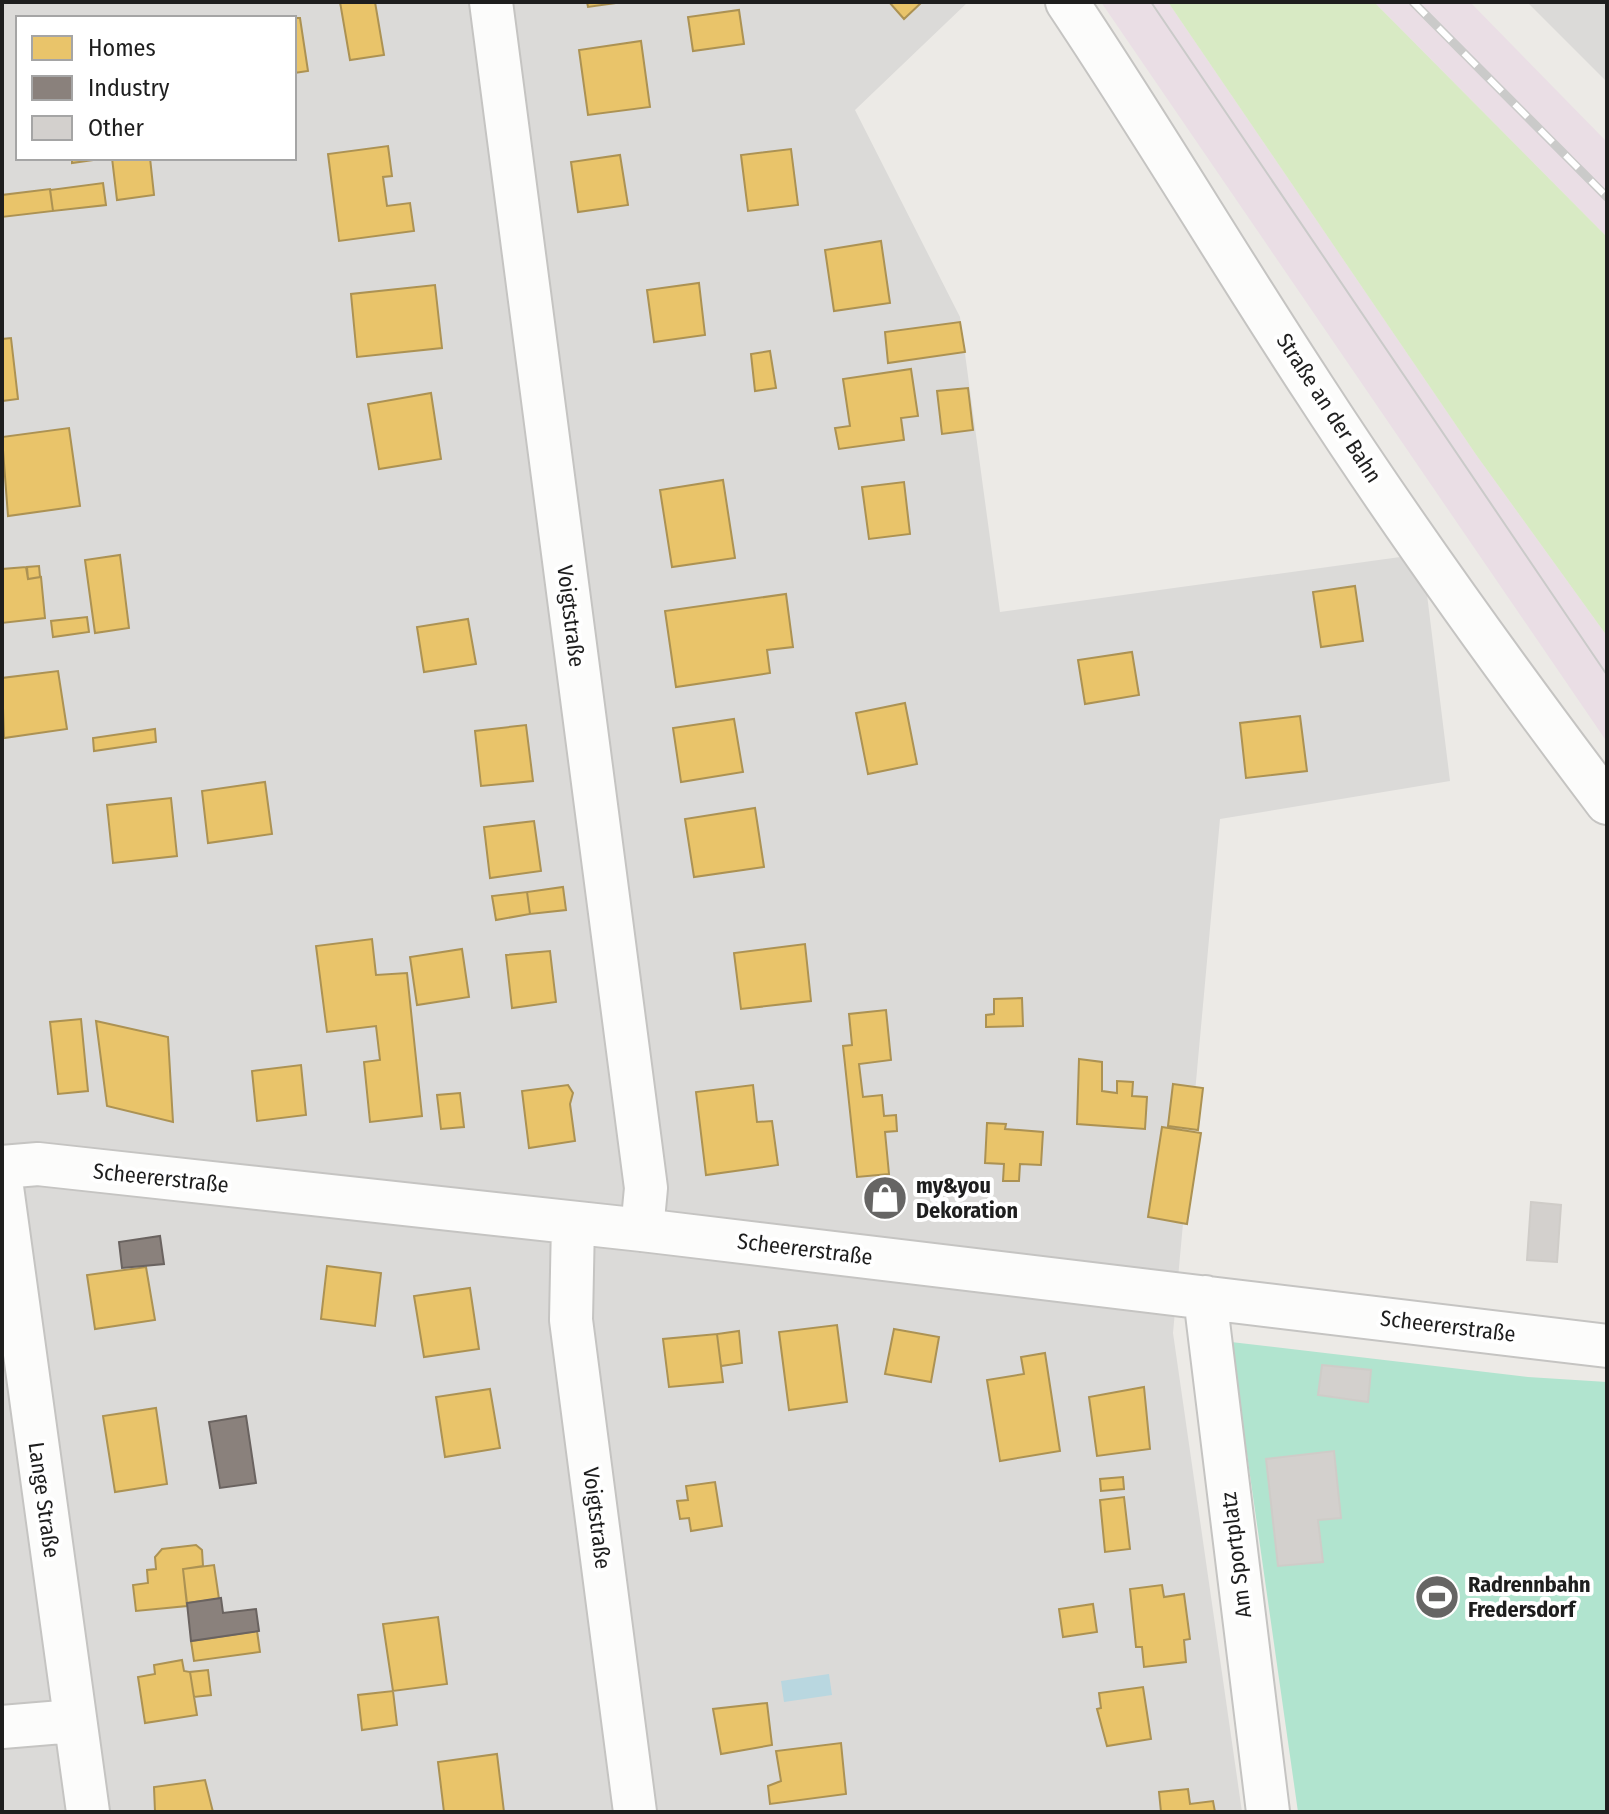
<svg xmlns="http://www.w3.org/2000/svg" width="1609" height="1814" viewBox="0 0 1609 1814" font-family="'Fira Sans Condensed',sans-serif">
<rect width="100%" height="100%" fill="#eceae6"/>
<path fill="#dbdad8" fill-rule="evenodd" d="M 2,2 L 968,2 L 855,110 L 960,317 L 1000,612 L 1422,554 L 1450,781 L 1220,819 L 1173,1333 L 1242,1812 L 2,1812 ZM 18,18 L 294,18 L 294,158 L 18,158 Z
M 1527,2 L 1607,2 L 1607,82 Z"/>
<path fill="#eadee5" d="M 1101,2 L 1168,2 L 1477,456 L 1607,636 L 1607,742 Z
M 1374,2 L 1470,2 L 1607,142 L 1607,237 Z"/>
<path fill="#d8eac4" d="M 1168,2 L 1374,2 L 1607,237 L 1607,636 L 1477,456 Z"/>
<path fill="#b1e4cf" d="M 1231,1342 L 1528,1377 L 1607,1382 L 1607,1812 L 1298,1812 Z"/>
<path fill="#b9d7e0" d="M 829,1674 L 832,1695 L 784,1702 L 781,1681 Z"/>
<path fill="#e9c46a" stroke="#ac9253" stroke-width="2" d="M 340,2 L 375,2 L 384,55 L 350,60 Z
M 587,2 L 623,2 L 588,7 Z
M 889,2 L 922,2 L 904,19 Z
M 739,10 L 744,44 L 693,51 L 688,17 Z
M 294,18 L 300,18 L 308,71 L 294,73 Z
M 641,41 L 650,107 L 588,115 L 579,50 Z
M 388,146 L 392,176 L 383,177 L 387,206 L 410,203 L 414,231 L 339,241 L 328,154 Z
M 791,149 L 798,205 L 748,211 L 741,155 Z
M 620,155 L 628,205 L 578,212 L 571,162 Z
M 72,158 L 101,158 L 101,159 L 72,163 Z
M 112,158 L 150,158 L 154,195 L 117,200 Z
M 103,183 L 106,205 L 53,211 L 50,190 Z
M 50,189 L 53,211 L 2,217 L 2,195 Z
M 881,241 L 890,303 L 834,311 L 825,250 Z
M 699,283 L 705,335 L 654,342 L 647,290 Z
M 435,285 L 442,348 L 357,357 L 351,294 Z
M 960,322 L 965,352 L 888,363 L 885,332 Z
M 11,338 L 18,399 L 2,401 L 2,339 Z
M 770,351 L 776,388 L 755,391 L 751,354 Z
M 911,369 L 918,416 L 901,418 L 904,440 L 839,449 L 835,428 L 850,426 L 843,379 Z
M 968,388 L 973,430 L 942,434 L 937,391 Z
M 431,393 L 441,459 L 379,469 L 368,404 Z
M 69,428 L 80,506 L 8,516 L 2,437 Z
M 723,480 L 735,558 L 672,567 L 660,490 Z
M 904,482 L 910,534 L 869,539 L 862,487 Z
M 120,555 L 129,628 L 95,633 L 85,560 Z
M 39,566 L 40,577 L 28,579 L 27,567 Z
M 26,567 L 28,579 L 41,577 L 45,618 L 2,623 L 2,569 Z
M 1355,586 L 1363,641 L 1321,647 L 1313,592 Z
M 786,594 L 793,647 L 767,650 L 770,673 L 676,687 L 665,611 Z
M 87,617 L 89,632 L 53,637 L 51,621 Z
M 468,619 L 476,664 L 424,672 L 417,627 Z
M 1132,652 L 1139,695 L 1085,704 L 1078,660 Z
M 58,671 L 67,729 L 4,738 L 2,678 Z
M 905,703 L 917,764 L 868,774 L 856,713 Z
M 1300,716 L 1307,771 L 1246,778 L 1240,723 Z
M 734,719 L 743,772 L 681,782 L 673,728 Z
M 526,725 L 533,781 L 481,786 L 475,731 Z
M 155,729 L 156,742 L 94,751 L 93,738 Z
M 265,782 L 272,834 L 208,843 L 202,791 Z
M 171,798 L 177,856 L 113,863 L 107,805 Z
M 755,808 L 764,867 L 694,877 L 685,819 Z
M 534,821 L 541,871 L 490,878 L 484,827 Z
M 563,887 L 566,910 L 530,914 L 527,892 Z
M 527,892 L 530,914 L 496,920 L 492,896 Z
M 372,939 L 376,975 L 407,973 L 422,1116 L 370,1122 L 364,1062 L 380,1060 L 376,1026 L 327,1032 L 316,946 Z
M 805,944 L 811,1001 L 741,1009 L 734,953 Z
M 462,949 L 469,997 L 417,1005 L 410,957 Z
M 550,951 L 556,1002 L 512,1008 L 506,955 Z
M 1022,998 L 1023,1026 L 986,1027 L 986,1015 L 994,1014 L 994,999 Z
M 886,1010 L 891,1060 L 859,1064 L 863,1097 L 882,1095 L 884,1116 L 896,1115 L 897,1131 L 885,1132 L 889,1174 L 857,1177 L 843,1046 L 852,1045 L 849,1014 Z
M 81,1019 L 88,1091 L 58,1094 L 50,1022 Z
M 96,1021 L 168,1037 L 173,1122 L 107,1106 Z
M 1079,1059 L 1102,1062 L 1102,1091 L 1117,1093 L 1117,1081 L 1133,1082 L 1132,1096 L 1147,1097 L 1145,1129 L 1077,1124 Z
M 301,1065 L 306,1115 L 257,1121 L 252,1071 Z
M 1173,1084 L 1203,1088 L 1198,1130 L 1168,1126 Z
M 568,1085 L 573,1093 L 570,1104 L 575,1141 L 529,1148 L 522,1091 Z
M 753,1085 L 757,1122 L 772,1121 L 778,1165 L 706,1175 L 696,1092 Z
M 460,1093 L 464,1127 L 441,1129 L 437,1095 Z
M 987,1123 L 1006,1124 L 1005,1129 L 1043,1132 L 1041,1165 L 1020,1164 L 1019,1181 L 1003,1181 L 1004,1164 L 985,1163 Z
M 1162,1127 L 1201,1133 L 1187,1224 L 1148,1217 Z
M 327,1266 L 381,1273 L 375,1326 L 321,1319 Z
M 146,1267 L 155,1320 L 95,1329 L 87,1275 Z
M 470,1288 L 479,1349 L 424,1357 L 414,1296 Z
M 837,1325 L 847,1402 L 789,1410 L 779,1332 Z
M 894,1329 L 939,1337 L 931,1382 L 885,1374 Z
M 739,1331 L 742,1363 L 721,1366 L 717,1334 Z
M 717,1334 L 723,1382 L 669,1387 L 663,1339 Z
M 1045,1353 L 1060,1451 L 1000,1461 L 987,1380 L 1024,1374 L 1021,1357 Z
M 1144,1387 L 1150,1449 L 1097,1456 L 1089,1397 Z
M 490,1389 L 500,1448 L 445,1457 L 436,1397 Z
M 156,1408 L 167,1484 L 115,1492 L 103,1416 Z
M 1123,1477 L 1124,1489 L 1101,1491 L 1100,1479 Z
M 715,1482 L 722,1526 L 691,1531 L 689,1518 L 680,1519 L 677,1501 L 688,1500 L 686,1486 Z
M 1124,1497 L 1130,1549 L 1105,1552 L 1100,1500 Z
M 196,1545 L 202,1550 L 203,1566 L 183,1569 L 187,1606 L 136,1611 L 133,1585 L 148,1583 L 147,1570 L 156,1569 L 155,1557 L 162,1549 Z
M 214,1565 L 219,1599 L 187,1603 L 183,1569 Z
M 1162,1585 L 1164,1597 L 1184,1594 L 1190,1639 L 1184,1640 L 1186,1662 L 1144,1667 L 1142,1647 L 1136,1647 L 1130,1589 Z
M 1093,1604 L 1097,1632 L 1063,1637 L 1059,1609 Z
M 438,1617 L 447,1684 L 393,1691 L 383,1624 Z
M 257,1631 L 260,1652 L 194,1661 L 191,1641 Z
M 182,1660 L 184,1671 L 190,1672 L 197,1715 L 145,1723 L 138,1677 L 155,1674 L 154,1665 Z
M 208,1670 L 211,1695 L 194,1697 L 190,1672 Z
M 1143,1687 L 1151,1739 L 1107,1746 L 1097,1709 L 1101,1708 L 1099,1693 Z
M 393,1691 L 397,1725 L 362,1730 L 358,1695 Z
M 767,1703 L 772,1745 L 721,1754 L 713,1709 Z
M 841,1743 L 846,1794 L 770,1804 L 768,1786 L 781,1781 L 776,1751 Z
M 497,1754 L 504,1812 L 444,1812 L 438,1762 Z
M 205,1780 L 213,1812 L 155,1812 L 154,1787 Z
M 1188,1789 L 1190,1804 L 1213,1801 L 1215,1812 L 1161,1812 L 1159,1792 Z"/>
<path fill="#8a817c" stroke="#6a6360" stroke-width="2" d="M 160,1236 L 164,1264 L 122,1268 L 119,1242 Z
M 246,1416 L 256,1483 L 220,1488 L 209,1422 Z
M 221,1598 L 223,1613 L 256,1609 L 259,1631 L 191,1641 L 187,1603 Z"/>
<path fill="#d3d0cd" stroke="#cfccc8" stroke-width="2" d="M 1531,1202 L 1561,1205 L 1557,1262 L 1527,1260 Z
M 1322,1365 L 1371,1370 L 1368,1402 L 1318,1395 Z
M 1334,1451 L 1341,1518 L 1318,1520 L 1323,1562 L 1278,1566 L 1266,1459 Z"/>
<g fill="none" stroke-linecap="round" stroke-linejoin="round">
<g stroke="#c5c4c2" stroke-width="46">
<path id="street" d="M 491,2 L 646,1188 L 642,1230
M 1067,2 C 1152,129 1230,261 1314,389 C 1406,531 1505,668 1607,803
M 2,1167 L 38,1164 L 642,1230 L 1607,1346
M 2,1187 L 88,1812
M 573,1223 L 571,1320 L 635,1812
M 1205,1297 L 1268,1812
M 2,1727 L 74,1721"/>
</g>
<use href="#street" stroke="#fcfcfb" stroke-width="42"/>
<path stroke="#cacac9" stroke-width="2" d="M 1151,2 L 1607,675"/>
<g stroke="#cacac9" stroke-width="9">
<path id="rail" d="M 1413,2 L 1607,197"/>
</g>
<use href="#rail" stroke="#fff" stroke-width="6" stroke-dasharray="18" stroke-linecap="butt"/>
</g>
<defs>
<g id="shop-disc" transform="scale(2.3)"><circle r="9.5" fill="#666564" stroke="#fff"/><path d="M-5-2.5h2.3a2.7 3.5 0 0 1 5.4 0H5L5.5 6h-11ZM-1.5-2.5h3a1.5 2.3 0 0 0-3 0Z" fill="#fff"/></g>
<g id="stadium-disc" transform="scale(2.3)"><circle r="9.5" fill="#666564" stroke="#fff"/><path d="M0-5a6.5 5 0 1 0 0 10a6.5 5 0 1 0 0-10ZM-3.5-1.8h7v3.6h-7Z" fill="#fff"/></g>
</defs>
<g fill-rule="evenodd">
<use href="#shop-disc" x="885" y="1198"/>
<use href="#stadium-disc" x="1437" y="1597"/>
</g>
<g text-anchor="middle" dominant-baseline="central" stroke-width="8" stroke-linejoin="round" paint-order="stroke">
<g font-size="22" fill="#1e1e1e" stroke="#fff">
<text transform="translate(1329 408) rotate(57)">Straße an der Bahn</text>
<text transform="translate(571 616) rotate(83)">Voigtstraße</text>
<text transform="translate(161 1178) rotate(6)">Scheererstraße</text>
<text transform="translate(805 1249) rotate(7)">Scheererstraße</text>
<text transform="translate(1448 1326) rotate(7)">Scheererstraße</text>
<text transform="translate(44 1500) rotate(82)">Lange Straße</text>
<text transform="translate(597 1518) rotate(83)">Voigtstraße</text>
<text transform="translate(1236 1555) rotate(-97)">Am Sportplatz</text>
</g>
<g font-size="22" font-weight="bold" fill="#1e1e1e" stroke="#fff" text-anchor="start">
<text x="916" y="1185">my&amp;you<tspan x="916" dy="25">Dekoration</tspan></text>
<text x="1468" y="1584">Radrennbahn<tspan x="1468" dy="25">Fredersdorf</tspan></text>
</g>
</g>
<rect width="1609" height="1814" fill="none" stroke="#1e1e1e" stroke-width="8"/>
<rect x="16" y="16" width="280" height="144" fill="#ffffff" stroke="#a5a5a5" stroke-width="2"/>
<rect x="32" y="36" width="40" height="24" fill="#e9c46a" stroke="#a5a5a5" stroke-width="2"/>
<text x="88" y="56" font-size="24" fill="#1e1e1e">Homes</text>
<rect x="32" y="76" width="40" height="24" fill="#8a817c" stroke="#a5a5a5" stroke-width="2"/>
<text x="88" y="96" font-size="24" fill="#1e1e1e">Industry</text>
<rect x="32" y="116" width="40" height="24" fill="#d3d0cd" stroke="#a5a5a5" stroke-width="2"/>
<text x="88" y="136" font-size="24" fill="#1e1e1e">Other</text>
</svg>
